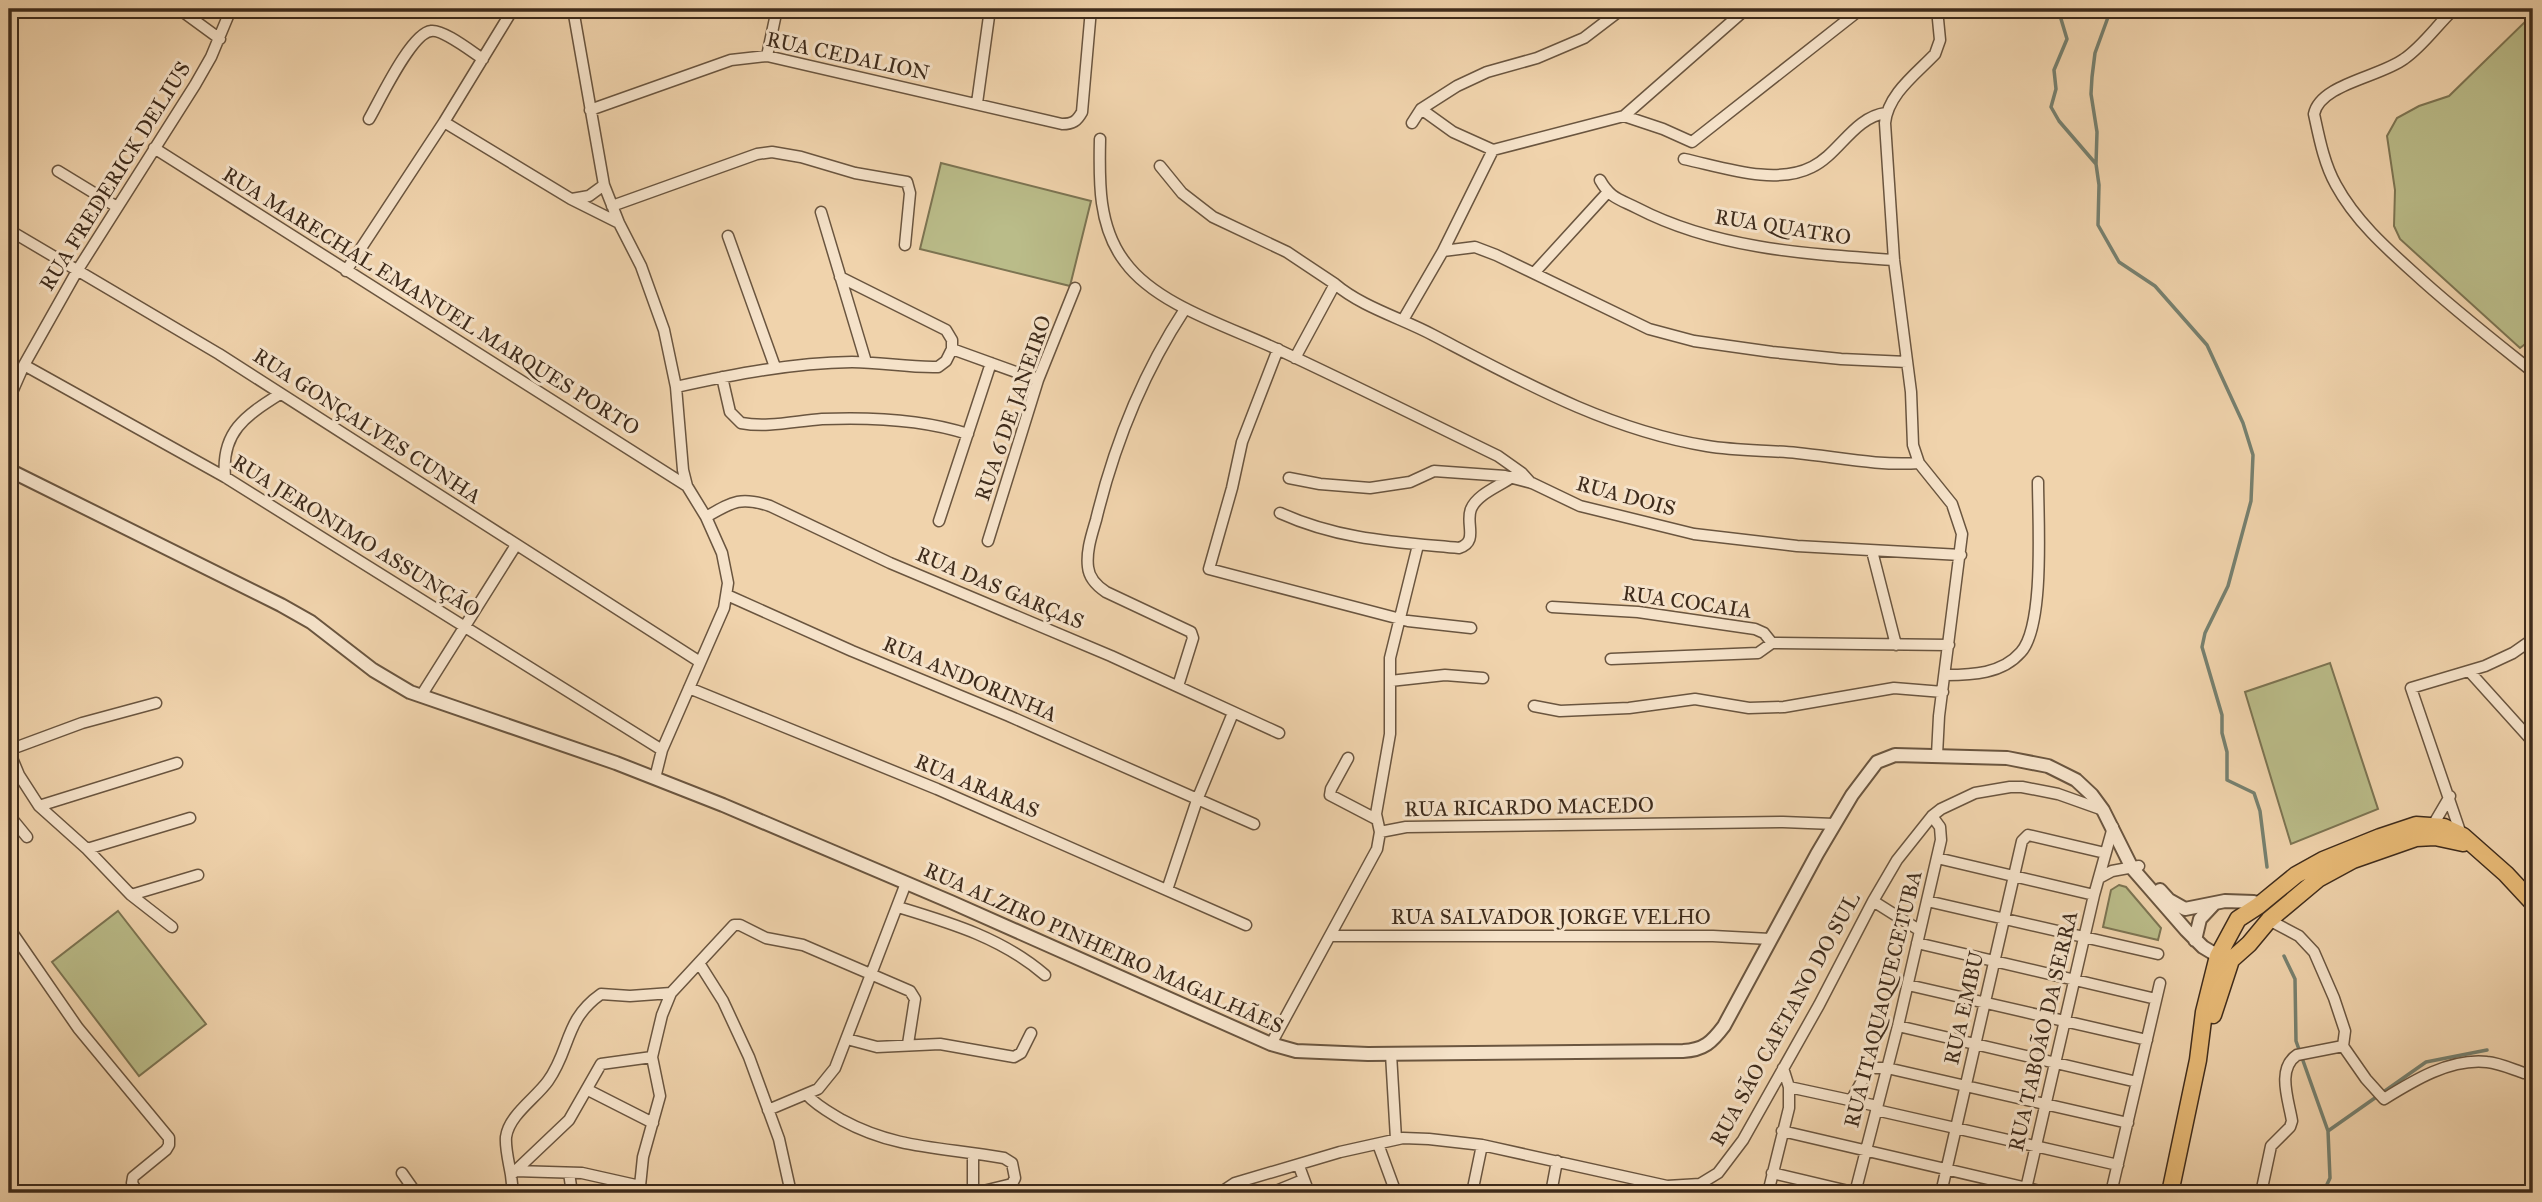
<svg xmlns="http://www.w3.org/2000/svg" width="2542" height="1202" viewBox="0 0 2542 1202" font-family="'IM FELL Great Primer',serif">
<rect width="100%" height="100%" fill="#f0d3ac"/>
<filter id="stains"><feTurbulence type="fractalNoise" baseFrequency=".00286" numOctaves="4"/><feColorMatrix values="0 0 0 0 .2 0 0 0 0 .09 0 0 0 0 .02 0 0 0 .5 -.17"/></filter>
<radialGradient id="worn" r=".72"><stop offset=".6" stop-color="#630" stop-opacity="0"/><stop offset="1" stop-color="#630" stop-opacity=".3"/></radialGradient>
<path fill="#babc89" stroke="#7c7452" stroke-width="2" d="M 2533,14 L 2533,338 L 2520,348 L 2400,239 L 2394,226 L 2395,190 L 2387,136 L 2397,118 L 2419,106 L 2449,96 Z
M 941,163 L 1091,201 L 1070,286 L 920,249 Z
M 2330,663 L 2378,809 L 2291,844 L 2245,692 Z
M 2119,885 L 2126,887 L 2161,928 L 2158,940 L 2103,927 L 2111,890 Z
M 118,911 L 206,1024 L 139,1076 L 52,962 Z"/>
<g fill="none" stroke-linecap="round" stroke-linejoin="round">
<path stroke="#76806f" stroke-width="3.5" d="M 2058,9 L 2067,39 L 2054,70 L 2056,89 L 2051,107 L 2059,121 L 2096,164 L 2099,185 L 2098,225 L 2119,262 L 2155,286 L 2207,345 L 2243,423 L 2253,455 L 2251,501 L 2228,586 L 2205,633 L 2202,647 L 2222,715 L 2222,733 L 2227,752 L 2227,780 L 2254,793 L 2260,811 L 2267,867
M 2096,164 L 2097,132 L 2091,94 L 2092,77 L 2095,53 L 2111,9
M 2284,956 L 2295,979 L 2296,1041 L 2328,1131 L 2330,1178 L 2323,1193
M 2328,1131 L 2426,1062 L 2487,1050
M 2459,1193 L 2517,1187 L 2533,1190"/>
<g stroke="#6a553f" stroke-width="13">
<path id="minor" d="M 179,9 L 220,39
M 573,9 L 604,185 L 619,223 L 641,266 L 664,330 L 676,387 L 683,470 L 687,486 L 706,517 L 722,553 L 728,583 L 724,608 L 662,750 L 655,778
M 1937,9 L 1940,40 L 1935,54 C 1916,74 1888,94 1885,123 L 1894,260 L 1911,392 L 1913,445 L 1919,463 L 1952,504 L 1962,534 L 1939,716 L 1937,755
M 2454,9 C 2437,25 2423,46 2404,59 C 2380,77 2320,84 2314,114 C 2319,137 2324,164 2336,185 C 2355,220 2385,247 2414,273 C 2452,308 2493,340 2533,372
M 767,56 L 777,9
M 977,103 L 990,9
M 1421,109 L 1453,132 L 1493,150 L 1624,116 L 1746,9
M 590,110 L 731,60 L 767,56 L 1062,124 C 1073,124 1077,121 1082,112 L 1091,9
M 1624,116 L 1663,129 L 1692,142 L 1861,9
M 369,119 C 379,102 411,33 431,31 C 443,29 472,52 483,59
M 444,122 L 571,199 L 619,223
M 1412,123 L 1421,109 L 1457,86 L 1487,72 L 1537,58 L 1584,38 L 1622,9
M 1100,139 C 1099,181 1098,227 1125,262 C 1157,306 1233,328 1281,351 C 1354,385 1426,421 1498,456 L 1522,473 L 1531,483
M 154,148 L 687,486
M 1684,159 C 1722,167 1775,186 1812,167 C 1839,154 1854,117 1886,113
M 1160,166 L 1182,193 L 1213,217 L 1287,252 L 1335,284
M 58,171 L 117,207
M 1600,180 C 1610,198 1619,199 1637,208 C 1716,249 1807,254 1894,260
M 572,199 L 589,196 L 604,185
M 612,206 L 757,154 L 772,152 L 801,157 L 855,173 L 907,182 L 910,193 L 905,245
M 821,212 L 866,362
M 9,230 L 219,354 L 700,662
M 728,236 L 775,367
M 1443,251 L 1493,150
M 346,271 L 444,122 L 513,9
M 1534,273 L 1607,193
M 840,277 L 946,330 L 952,340 L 952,349
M 1403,320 L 1443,251 L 1475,247 L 1496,255 L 1649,329 L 1694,341 L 1772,352 L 1841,359 L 1907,362
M 1278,349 L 1242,442 L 1232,488 L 1209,569 L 1408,621 L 1471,628
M 1295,358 L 1335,284 C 1362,307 1401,318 1433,335 C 1521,381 1608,430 1707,446 C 1737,451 1767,450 1797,453 C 1837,457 1878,466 1919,463
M 24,365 L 225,477 L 662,750
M 722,377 L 730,412 L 741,423 C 768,428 795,421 822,419 C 871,417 922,419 968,434
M 676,387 C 735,374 792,363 852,362 C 881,362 910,368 938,367 L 946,361 L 952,349 L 1038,380
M 9,399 L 24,365 L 77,271 L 195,85 L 211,57 L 231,9
M 225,477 C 221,432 245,416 280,394
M 1289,478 L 1320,484 L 1370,488 L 1410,482 L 1434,471 L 1505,476 L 1532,483 L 1580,506 L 1694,534 L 1797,546 L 1961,555
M 1280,513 C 1340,540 1395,542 1459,548 C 1479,542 1465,523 1471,509 C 1477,494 1500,486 1512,477
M 706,517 C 732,502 740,496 770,506 L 890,563 L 1111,656 L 1279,733
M 939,521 L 991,363
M 988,541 L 1038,380 L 1075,288
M 1872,551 L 1896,645
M 727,595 L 852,651 L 1009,716 L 1254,824
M 1552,607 L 1638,612 L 1755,629 L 1764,633 L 1772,643 L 1949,645
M 1611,659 L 1758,653 L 1772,643
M 2469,671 L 2533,742
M 1946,675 C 1972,675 2002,674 2021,652 C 2045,625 2038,519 2038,482
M 1390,681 L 1445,675 L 1483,678
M 1178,686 L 1193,638 L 1191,632 L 1106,592 C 1097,586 1089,578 1088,567 C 1086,551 1092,534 1096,520 C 1114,445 1143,373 1185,309
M 689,688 L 937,789 L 1246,925
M 421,696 L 516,545
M 1534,706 L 1560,711 L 1629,708 L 1695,699 L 1749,708 L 1784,707 L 1894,688 L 1943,692
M 9,750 L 82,723 L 156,703
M 9,751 L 19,775 L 39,806 L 87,849 L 131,895 L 172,927
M 1348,758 L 1331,789 L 1330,795 L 1376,819
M 39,806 L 177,763
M 9,815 L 27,837
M 2433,825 L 2450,796
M 1380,832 L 1376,814 L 1390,734 L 1390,658 L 1418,545
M 2462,837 L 2411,688 L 2485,666 L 2513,653 L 2533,639
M 87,849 L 190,818
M 1937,858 L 2094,895
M 2099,878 L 2112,871 L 2139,866
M 1167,890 L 1197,800 L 1233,713
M 131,895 L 198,875
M 1873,901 L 1919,930
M 1927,901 L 2158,954
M 898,907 C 951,923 1002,938 1045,975
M 2269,920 L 2299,936 L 2314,952 L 2334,998 L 2345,1031 L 2343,1046 L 2366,1079 L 2384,1099 C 2413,1081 2450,1058 2487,1062 C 2499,1063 2512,1069 2524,1073
M 9,928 L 78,1028 L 169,1138 L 169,1145 L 166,1150 L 133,1177 L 132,1183 L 138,1193
M 1331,936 L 1713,936 L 1770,939
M 1917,943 L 2156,999
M 699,963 L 723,1001 L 749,1057 L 779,1139 L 791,1193
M 1908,985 L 2147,1040
M 1898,1026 L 2137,1082
M 847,1039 L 877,1047 L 940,1044 L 1014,1057 L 1021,1053 L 1031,1033
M 1271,1044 L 1377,849 L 1380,832 L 1406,827 L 1783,822 L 1834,824
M 1391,1054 L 1396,1139
M 1789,1087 L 1877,1106
M 588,1090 L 653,1123
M 807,1095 C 817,1106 829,1112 842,1120 C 897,1150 945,1147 1004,1158 L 1012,1163 L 1015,1178 L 1012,1184 L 975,1193
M 1852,1099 L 1867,1072 L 1870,1068 L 1887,1068 L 2128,1123
M 768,1110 L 818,1089 L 835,1068 L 906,883
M 1876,1110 L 2118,1165
M 1782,1131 L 2048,1193
M 1378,1144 L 1396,1193
M 1299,1166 L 1309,1193
M 515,1171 L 582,1173 L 640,1186
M 402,1173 L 416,1193
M 569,1173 L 572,1193
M 1772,1173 L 1857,1193
M 511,1175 C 509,1163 505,1148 506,1137 C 509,1115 536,1098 548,1081 C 571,1049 564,1020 601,994 L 630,996 L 671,993
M 513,1193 L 511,1175 L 569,1120 L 601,1064 L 652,1057
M 642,1193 L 640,1186 L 643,1157 L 660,1096 L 652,1057 L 662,1015 L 671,993 L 734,925 L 740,925 L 766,938 L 803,945 L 910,991 L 915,999 L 908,1044
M 973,1193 L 973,1154
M 1220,1193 L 1235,1183 L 1340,1152 L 1403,1138 L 1429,1139 L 1482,1145 L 1667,1186 L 1700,1184 L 1718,1173 L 1743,1140 L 1819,1005 L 1873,901 L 1897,860 L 1932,816 L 1941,809 L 1975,793 L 2010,787 L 2022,787 L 2058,794 L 2103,810
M 1271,1193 L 1303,1180
M 1472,1193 L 1482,1145
M 1551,1193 L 1557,1161
M 1768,1193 L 1789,1108 L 1789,1087 L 1783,1068
M 1855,1193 L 1898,1026 L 1941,840 L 1940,827 L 1932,816
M 1941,1193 L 2022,841 L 2028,835 L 2105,853
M 2025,1193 L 2094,895 L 2113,827
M 2111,1193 L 2160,983
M 2261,1193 L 2271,1146 L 2290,1127 L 2292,1121 C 2289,1101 2276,1069 2297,1055 L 2343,1046"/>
</g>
<g stroke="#6a553f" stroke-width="16">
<path id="tertiary" d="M 9,470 L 281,605 L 311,622 L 373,670 L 410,692 L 616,763 L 723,805 L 951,902 L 1271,1044 L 1296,1051 L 1368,1054 L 1683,1051 C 1704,1050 1712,1042 1724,1026 L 1817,854 L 1852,795 L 1877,762 L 1895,755 L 2007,758 L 2048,766 L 2076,780 L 2092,795 L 2103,810 L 2132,868 L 2186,930 L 2203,947 L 2218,956
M 2160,890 L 2169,900 L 2185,909 L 2225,901 L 2254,902
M 2195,940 L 2200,919 L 2214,904"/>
</g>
<g stroke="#3e2b1b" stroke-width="19">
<path id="primary" d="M 2213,1015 L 2231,960 L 2249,944 L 2269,920 L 2318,879 L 2353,860 L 2416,838 L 2435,837 L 2463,843
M 2170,1193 L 2198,1060 L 2204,1012 L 2218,956 L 2238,919 L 2258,906 L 2296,875 L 2323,860 L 2380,837 L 2416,825 L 2444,827 L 2463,836 L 2506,874 L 2533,903"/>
</g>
<use href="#minor" stroke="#f5e2c9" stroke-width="10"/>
<use href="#tertiary" stroke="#f5e2c9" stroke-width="12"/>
<use href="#primary" stroke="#e8ba76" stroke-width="16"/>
</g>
<g text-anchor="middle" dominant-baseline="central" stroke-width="6" stroke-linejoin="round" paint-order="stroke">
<g font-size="21" fill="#3e2b1b" stroke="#f5e2c9">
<text transform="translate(848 56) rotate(12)">RUA CEDALION</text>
<text transform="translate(115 176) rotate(-58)">RUA FREDERICK DELIUS</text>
<text transform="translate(1783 227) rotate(9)">RUA QUATRO</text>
<text transform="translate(431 301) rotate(32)">RUA MARECHAL EMANUEL MARQUES PORTO</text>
<text transform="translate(1013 408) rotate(-71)">RUA 6 DE JANEIRO</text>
<text transform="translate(367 426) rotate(33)">RUA GONÇALVES CUNHA</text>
<text transform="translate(1626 496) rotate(15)">RUA DOIS</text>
<text transform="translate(356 536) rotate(32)">RUA JERONIMO ASSUNÇÃO</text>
<text transform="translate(1000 588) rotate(23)">RUA DAS GARÇAS</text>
<text transform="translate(1687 602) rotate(8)">RUA COCAIA</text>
<text transform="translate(970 679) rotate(23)">RUA ANDORINHA</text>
<text transform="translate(977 786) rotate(23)">RUA ARARAS</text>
<text transform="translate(1529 807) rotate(-1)">RUA RICARDO MACEDO</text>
<text x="1551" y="917">RUA SALVADOR JORGE VELHO</text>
<text transform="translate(1104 948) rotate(24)">RUA ALZIRO PINHEIRO MAGALHÃES</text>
<text transform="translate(1883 999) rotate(-76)">RUA ITAQUAQUECETUBA</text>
<text transform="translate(1964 1008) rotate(-77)">RUA EMBU</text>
<text transform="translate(1785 1019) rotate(-61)">RUA SÃO CAETANO DO SUL</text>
<text transform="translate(2043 1031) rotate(-77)">RUA TABOÃO DA SERRA</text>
</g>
</g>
<rect width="2542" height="1202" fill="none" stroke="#f0d3ac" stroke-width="35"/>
<rect x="10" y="10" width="2521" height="1181" fill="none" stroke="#3e2b1b" stroke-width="3.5"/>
<rect x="18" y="18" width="2507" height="1167" fill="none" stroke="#3e2b1b" stroke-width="2"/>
<rect width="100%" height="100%" filter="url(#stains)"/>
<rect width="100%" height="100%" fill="url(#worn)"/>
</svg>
